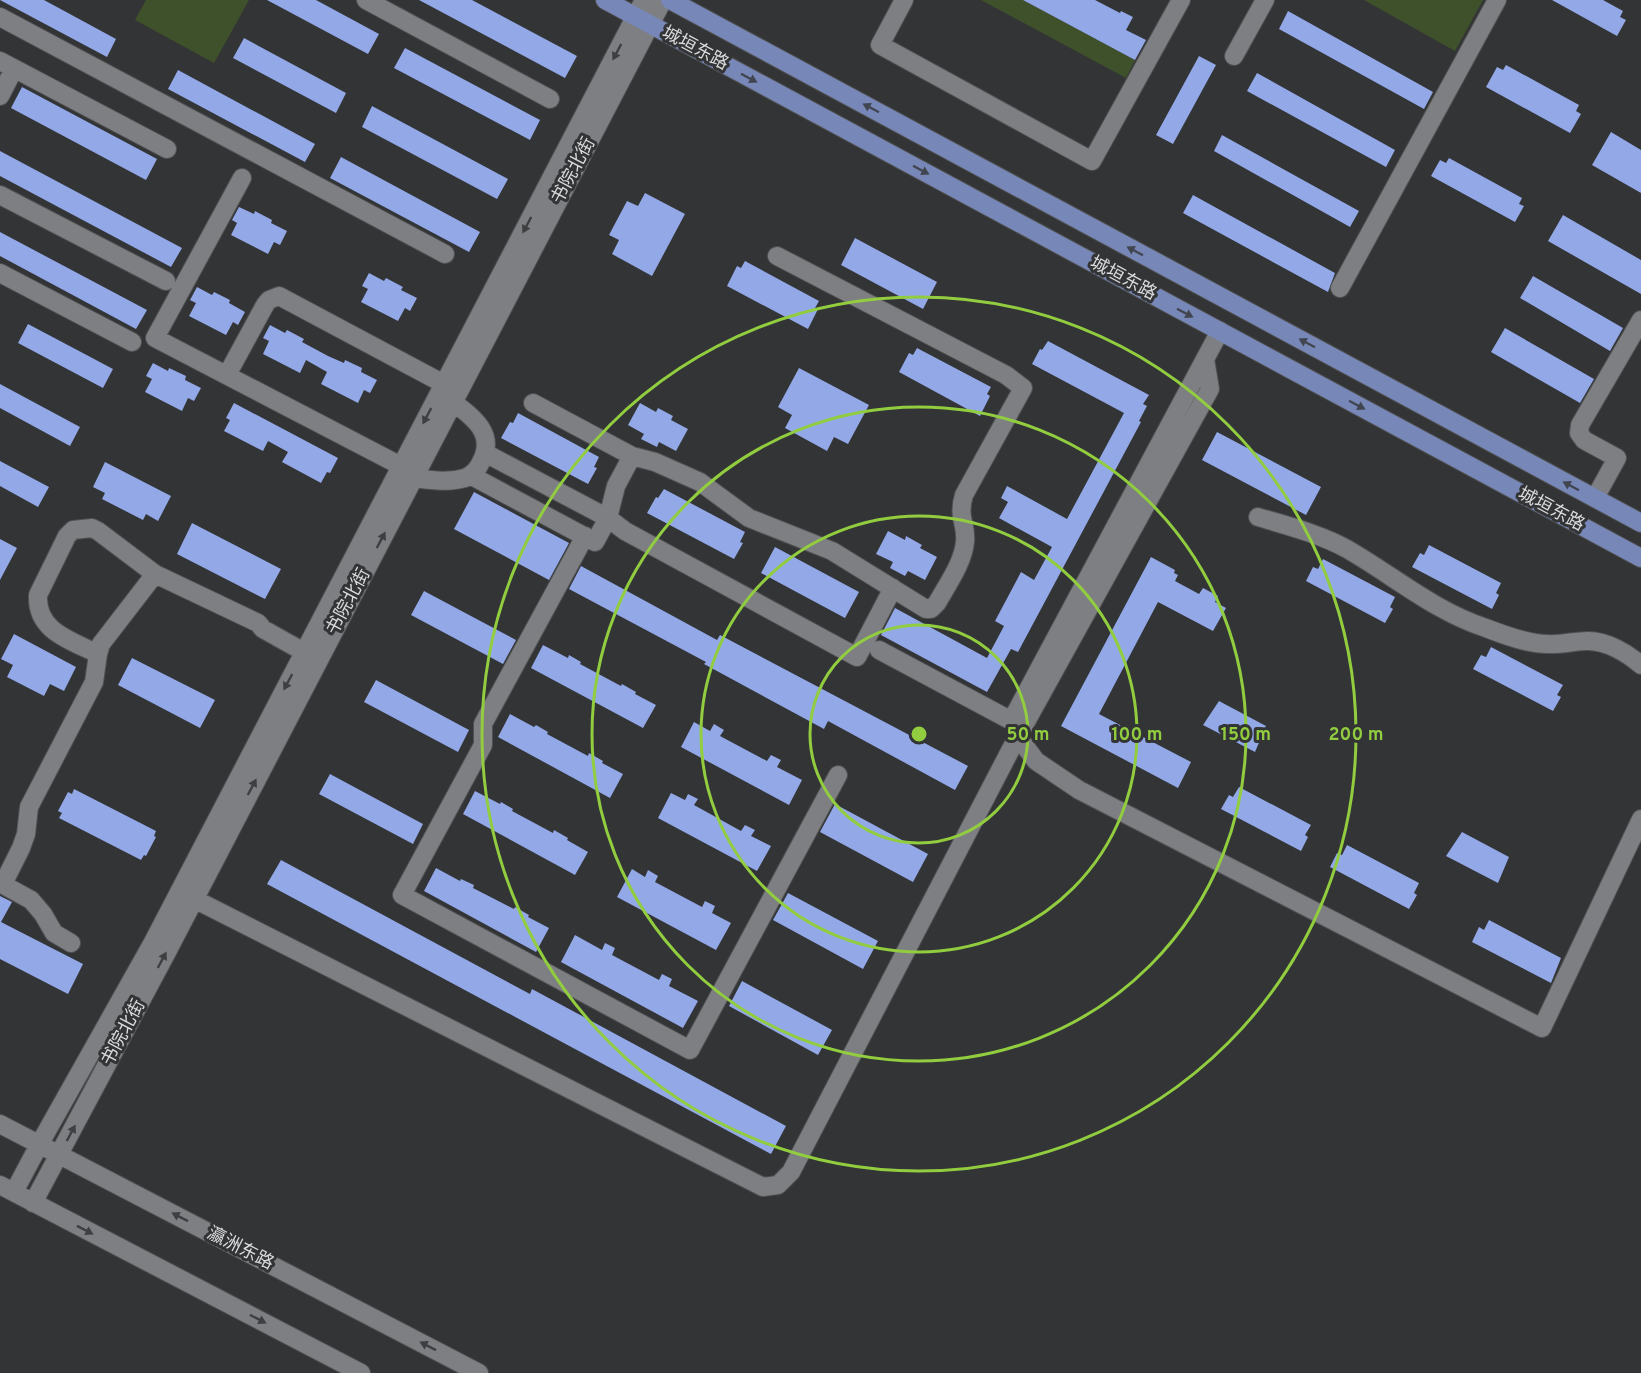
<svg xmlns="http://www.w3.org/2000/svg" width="1641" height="1373" viewBox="0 0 1641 1373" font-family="Overpass,'Noto Sans SC',sans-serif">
<rect width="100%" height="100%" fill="#333436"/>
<path fill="#3f512b" d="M 146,0 L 249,0 L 214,63 L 135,20 Z
M 981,0 L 1023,0 L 1135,60 L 1126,78 Z
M 1364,0 L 1483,0 L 1455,51 Z"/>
<path fill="#92a8e7" d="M 0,0 L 44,0 L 116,39 L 107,57 Z
M 267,0 L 316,0 L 379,34 L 368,54 Z
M 419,0 L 472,0 L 577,56 L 565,78 Z
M 1023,0 L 1095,0 L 1120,13 L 1121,11 L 1133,17 L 1126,30 L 1146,40 L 1135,60 Z
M 1552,0 L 1603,0 L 1623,11 L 1620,17 L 1626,20 L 1617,36 Z
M 1288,11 L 1433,92 L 1424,109 L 1279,29 Z
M 244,38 L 346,93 L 336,113 L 233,58 Z
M 405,48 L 540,120 L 530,140 L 394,68 Z
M 1199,56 L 1216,65 L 1173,144 L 1156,135 Z
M 1506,65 L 1579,105 L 1576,111 L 1581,114 L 1570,133 L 1486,87 L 1497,67 L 1503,70 Z
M 178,70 L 315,144 L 305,162 L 168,89 Z
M 1257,73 L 1395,150 L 1386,167 L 1247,91 Z
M 22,87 L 157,159 L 146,180 L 11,108 Z
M 372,106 L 508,179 L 497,199 L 362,127 Z
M 1611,132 L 1641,150 L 1641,193 L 1592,165 Z
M 1222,135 L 1359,211 L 1350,227 L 1214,151 Z
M 0,151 L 182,248 L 171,267 L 0,176 Z
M 341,157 L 480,232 L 469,252 L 330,178 Z
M 1449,158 L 1522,198 L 1519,204 L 1524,206 L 1515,222 L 1431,176 L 1440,160 L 1446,163 Z
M 645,193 L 685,214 L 652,276 L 612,254 L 619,240 L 609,235 L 627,201 L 638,206 Z
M 1193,195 L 1335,273 L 1328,292 L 1183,213 Z
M 239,207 L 254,214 L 255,211 L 272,220 L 271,223 L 287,231 L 280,245 L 274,242 L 268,254 L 231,235 L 237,223 L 232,220 Z
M 1563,215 L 1641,260 L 1641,294 L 1548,241 Z
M 0,232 L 147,310 L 136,329 L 0,256 Z
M 855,238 L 937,282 L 923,309 L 841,265 Z
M 745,261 L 819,301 L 815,308 L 818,309 L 808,329 L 727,286 L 737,266 L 741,268 Z
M 369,273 L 384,281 L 386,278 L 403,287 L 401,290 L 417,298 L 410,311 L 405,308 L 398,321 L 361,302 L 368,289 L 362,286 Z
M 1533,276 L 1623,328 L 1610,351 L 1520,298 Z
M 197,287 L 212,295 L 214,292 L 230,300 L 229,303 L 245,312 L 238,325 L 233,322 L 226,335 L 189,316 L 196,303 L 190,300 Z
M 28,324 L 113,369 L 103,388 L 18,343 Z
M 270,325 L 285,333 L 287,330 L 304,339 L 302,342 L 328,356 L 344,363 L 345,360 L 362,368 L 361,372 L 377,380 L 370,393 L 364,390 L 358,403 L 321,384 L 327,372 L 306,360 L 300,373 L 263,354 L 269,341 L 263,338 Z
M 1505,328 L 1594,379 L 1580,403 L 1491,352 Z
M 1048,341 L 1149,395 L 1143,404 L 1147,406 L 1139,421 L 1141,422 L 1018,652 L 1011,649 L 987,692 L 881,635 L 895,608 L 987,658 L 1004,626 L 995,621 L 1021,572 L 1034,580 L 1052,547 L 999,518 L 1008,502 L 1001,498 L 1007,486 L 1067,519 L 1124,413 L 1032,364 L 1040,349 L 1042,350 Z
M 917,348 L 991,387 L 987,394 L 990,396 L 980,416 L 899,372 L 909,353 L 913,355 Z
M 153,363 L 168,371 L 169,368 L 186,376 L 185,380 L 201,388 L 194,401 L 188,398 L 182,411 L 145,392 L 152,379 L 146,376 Z
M 799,368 L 869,405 L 848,444 L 834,437 L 827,451 L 785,428 L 792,415 L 778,407 Z
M 0,384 L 80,427 L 70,446 L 0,408 Z
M 234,403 L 338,458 L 330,473 L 327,472 L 321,483 L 282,462 L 288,452 L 268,441 L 263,451 L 224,431 L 230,420 L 226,418 Z
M 640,403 L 656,412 L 658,408 L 673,416 L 671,420 L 688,429 L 676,451 L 659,442 L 657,447 L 641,439 L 644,434 L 628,425 Z
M 518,413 L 599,457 L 594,467 L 597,468 L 588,484 L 501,438 L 510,422 L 513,423 Z
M 1217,432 L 1321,487 L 1306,515 L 1202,460 Z
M 0,461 L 49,487 L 38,507 L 0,486 Z
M 105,462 L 171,496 L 158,521 L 146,514 L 143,520 L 102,499 L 105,493 L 93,487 Z
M 664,489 L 745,532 L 740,542 L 743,543 L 734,559 L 647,513 L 656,497 L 658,498 Z
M 474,492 L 569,543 L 549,580 L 454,529 Z
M 192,523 L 281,569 L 265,599 L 177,554 Z
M 888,531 L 905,540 L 906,536 L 922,545 L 920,548 L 937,557 L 925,580 L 908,571 L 905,576 L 890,568 L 893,562 L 876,554 Z
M 0,539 L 17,548 L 0,580 Z
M 1429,545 L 1501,583 L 1496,593 L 1499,595 L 1492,609 L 1412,567 L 1420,553 L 1424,555 Z
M 775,547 L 859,592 L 845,618 L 761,573 Z
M 1151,557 L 1175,570 L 1174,573 L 1178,575 L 1175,581 L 1199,594 L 1203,588 L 1218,596 L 1215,602 L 1226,608 L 1213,631 L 1158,602 L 1099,714 L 1191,762 L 1178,788 L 1061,726 Z
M 1323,559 L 1395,597 L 1390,607 L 1393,609 L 1385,623 L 1306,581 L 1313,567 L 1318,569 Z
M 581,566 L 717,640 L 720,635 L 968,766 L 955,790 L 828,721 L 824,729 L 704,664 L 706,662 L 569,589 Z
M 424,591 L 516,640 L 503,664 L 411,615 Z
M 14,634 L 76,667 L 64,691 L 50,684 L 44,696 L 7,677 L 13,665 L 1,659 Z
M 543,645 L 568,658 L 569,655 L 581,662 L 580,664 L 621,686 L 622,684 L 636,692 L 635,694 L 656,705 L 643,728 L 531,668 Z
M 1491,647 L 1563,685 L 1557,695 L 1561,697 L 1553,711 L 1473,669 L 1481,655 L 1486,657 Z
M 132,658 L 215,700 L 200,728 L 118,685 Z
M 376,680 L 469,730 L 458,752 L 364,702 Z
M 1219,701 L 1266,726 L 1255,752 L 1203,725 Z
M 510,714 L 534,727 L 536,725 L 548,732 L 547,734 L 588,756 L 589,753 L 603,761 L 602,763 L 623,774 L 610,798 L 498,737 Z
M 694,722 L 710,731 L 714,724 L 724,730 L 720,736 L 767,761 L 771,755 L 781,760 L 777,767 L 802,780 L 789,805 L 681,747 Z
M 330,774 L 423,824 L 413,844 L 319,794 Z
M 1239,787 L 1311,825 L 1305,835 L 1308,837 L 1301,851 L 1221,809 L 1229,795 L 1233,797 Z
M 74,789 L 156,831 L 154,836 L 156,837 L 146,856 L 144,855 L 141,860 L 59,818 L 62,813 L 58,811 L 68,792 L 72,794 Z
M 475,791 L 500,804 L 501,802 L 513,809 L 512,811 L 553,833 L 554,830 L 568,838 L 567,840 L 588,852 L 575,875 L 463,814 Z
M 671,793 L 685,800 L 688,794 L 698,799 L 694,805 L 741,831 L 745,825 L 755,830 L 751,836 L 771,846 L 757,871 L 658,818 Z
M 835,804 L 928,854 L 913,882 L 820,832 Z
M 1462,832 L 1509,857 L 1498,883 L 1446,856 Z
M 1347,845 L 1419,883 L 1414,893 L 1417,895 L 1409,909 L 1330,867 L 1337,853 L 1342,855 Z
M 281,860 L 530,994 L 532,989 L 786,1126 L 771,1154 L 267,884 Z
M 436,868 L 460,881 L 461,879 L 474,885 L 473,888 L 514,909 L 515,907 L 529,915 L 528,917 L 549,928 L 536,952 L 424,891 Z
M 632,869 L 645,877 L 648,870 L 658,876 L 655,882 L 702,907 L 705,901 L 715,906 L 712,913 L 731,923 L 716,950 L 617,897 Z
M 788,893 L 878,941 L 863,969 L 773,920 Z
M 0,896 L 12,902 L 1,922 L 83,964 L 68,994 L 0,959 Z
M 1489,920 L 1561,958 L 1551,983 L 1472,942 L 1479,927 L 1484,930 Z
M 575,935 L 602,950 L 605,943 L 615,948 L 612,955 L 659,980 L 662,974 L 672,979 L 669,986 L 698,1001 L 683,1028 L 561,962 Z
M 742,981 L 832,1030 L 818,1055 L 729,1006 Z"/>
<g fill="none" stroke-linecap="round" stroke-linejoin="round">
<g stroke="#505152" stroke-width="20">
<path id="minor" d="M 366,0 L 550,99
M 904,0 L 880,45 L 1092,161 L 1181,0
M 0,17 L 445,254
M 1234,56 L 1265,0
M 0,61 L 167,149
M 0,96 L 14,69
M 242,178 L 155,338 L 401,466
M 0,195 L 166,281
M 0,273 L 132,342
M 1340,288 L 1497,0
M 227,375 L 265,305 L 269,300 L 279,296 L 444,384
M 533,403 L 632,456 L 655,462 L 700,482 L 749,518 L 832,551 L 926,609 L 931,609 L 937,603 C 947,585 963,563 965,542 C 967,524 957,518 964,495 L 1023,388 L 1006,375 L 777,256
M 632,456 L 616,486 L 608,518 L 625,531 L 857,657 L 893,588
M 470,475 L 595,542 L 608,518 L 485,453
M 414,478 C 430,480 448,483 465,478 C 472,475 478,469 481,462 C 496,434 474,418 453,402
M 1595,498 L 1617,458 L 1584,440 L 1579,433 L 1580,425 L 1641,320
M 1258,517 C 1288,526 1320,534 1347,549 C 1394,576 1434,611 1486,628 C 1504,635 1528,644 1547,644 C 1561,645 1575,641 1588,641 C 1607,641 1627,653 1641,665
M 585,536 L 483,724 L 483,745 L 402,895 L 690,1050 L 838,775
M 879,650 L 1008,719 L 1015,714 L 1220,331
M 98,654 C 70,640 36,631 38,595 L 67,536 L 73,530 L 92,528 L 98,531 L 155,574 L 258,623 L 263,629 L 304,652
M 1018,737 L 1036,761 L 1079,790 L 1542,1028 L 1641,819
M 0,883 L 31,900 L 43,914 L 54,933 L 71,943
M 3,884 L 21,848 L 26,834 L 29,807 L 94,682 L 98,654 L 101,644 L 155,574
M 194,899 L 763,1187 L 778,1185 L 791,1172 L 1011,749 L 1210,389 L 1205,359
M 0,1124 L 479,1373
M 0,1185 L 361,1373
M 14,1192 L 39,1145 L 152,944 L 644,0
M 33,1203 L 167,952 L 663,0"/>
</g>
<g stroke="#505152" stroke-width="20">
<path id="major" d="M 605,0 L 1641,558
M 670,0 L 1641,523"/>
</g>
<use href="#minor" stroke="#7e7f82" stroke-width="18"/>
<use href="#major" stroke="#7787b7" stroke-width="18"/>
</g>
<defs><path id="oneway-solid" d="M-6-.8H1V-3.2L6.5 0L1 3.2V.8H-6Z" transform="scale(1.5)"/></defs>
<g fill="#3e3f41">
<use href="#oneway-solid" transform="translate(617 52) rotate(118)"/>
<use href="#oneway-solid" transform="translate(527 225) rotate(118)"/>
<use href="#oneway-solid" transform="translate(427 416) rotate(118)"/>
<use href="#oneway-solid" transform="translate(381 540) rotate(-62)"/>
<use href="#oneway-solid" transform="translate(288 682) rotate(118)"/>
<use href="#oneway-solid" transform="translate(252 787) rotate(-62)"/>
<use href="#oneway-solid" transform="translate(162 960) rotate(-62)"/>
<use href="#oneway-solid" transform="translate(71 1133) rotate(-62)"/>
<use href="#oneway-solid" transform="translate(180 1217) rotate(-153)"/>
<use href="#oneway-solid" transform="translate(85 1230) rotate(27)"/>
<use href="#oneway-solid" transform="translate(258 1319) rotate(27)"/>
<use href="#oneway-solid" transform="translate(428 1346) rotate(-153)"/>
</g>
<g fill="#414550">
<use href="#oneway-solid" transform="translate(749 78) rotate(28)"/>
<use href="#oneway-solid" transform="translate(871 108) rotate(-152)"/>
<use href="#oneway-solid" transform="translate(921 170) rotate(28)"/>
<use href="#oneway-solid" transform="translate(1135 251) rotate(-152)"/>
<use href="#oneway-solid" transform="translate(1185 313) rotate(28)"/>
<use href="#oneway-solid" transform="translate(1307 343) rotate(-152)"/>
<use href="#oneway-solid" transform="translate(1357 405) rotate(28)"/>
<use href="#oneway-solid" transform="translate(1571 486) rotate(-152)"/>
</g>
<g fill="none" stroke="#91cd3f" stroke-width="3">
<circle cx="919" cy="734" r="109"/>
<circle cx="919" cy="734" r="218"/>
<circle cx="919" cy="734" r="327"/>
<circle cx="919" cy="734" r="437"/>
</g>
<g text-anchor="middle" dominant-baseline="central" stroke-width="6" stroke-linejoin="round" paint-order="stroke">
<g font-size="18" fill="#dadbdc" stroke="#333436">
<text transform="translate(695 49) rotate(28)">城垣东路</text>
<text transform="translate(574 171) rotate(-62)">书院北街</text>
<text transform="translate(1123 279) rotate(28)">城垣东路</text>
<text transform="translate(1551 510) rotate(28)">城垣东路</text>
<text transform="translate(349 602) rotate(-62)">书院北街</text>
<text transform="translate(124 1033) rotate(-62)">书院北街</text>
<text transform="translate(240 1249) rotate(27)">瀛洲东路</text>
</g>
</g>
<circle cx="919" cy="734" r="9" fill="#91cd3f" stroke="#333436" stroke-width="3"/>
<g font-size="18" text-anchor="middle" font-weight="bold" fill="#91cd3f" stroke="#333436" stroke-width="6" stroke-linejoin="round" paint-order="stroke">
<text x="1028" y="740">50 m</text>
<text x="1137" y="740">100 m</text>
<text x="1246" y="740">150 m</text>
<text x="1356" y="740">200 m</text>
</g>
</svg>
